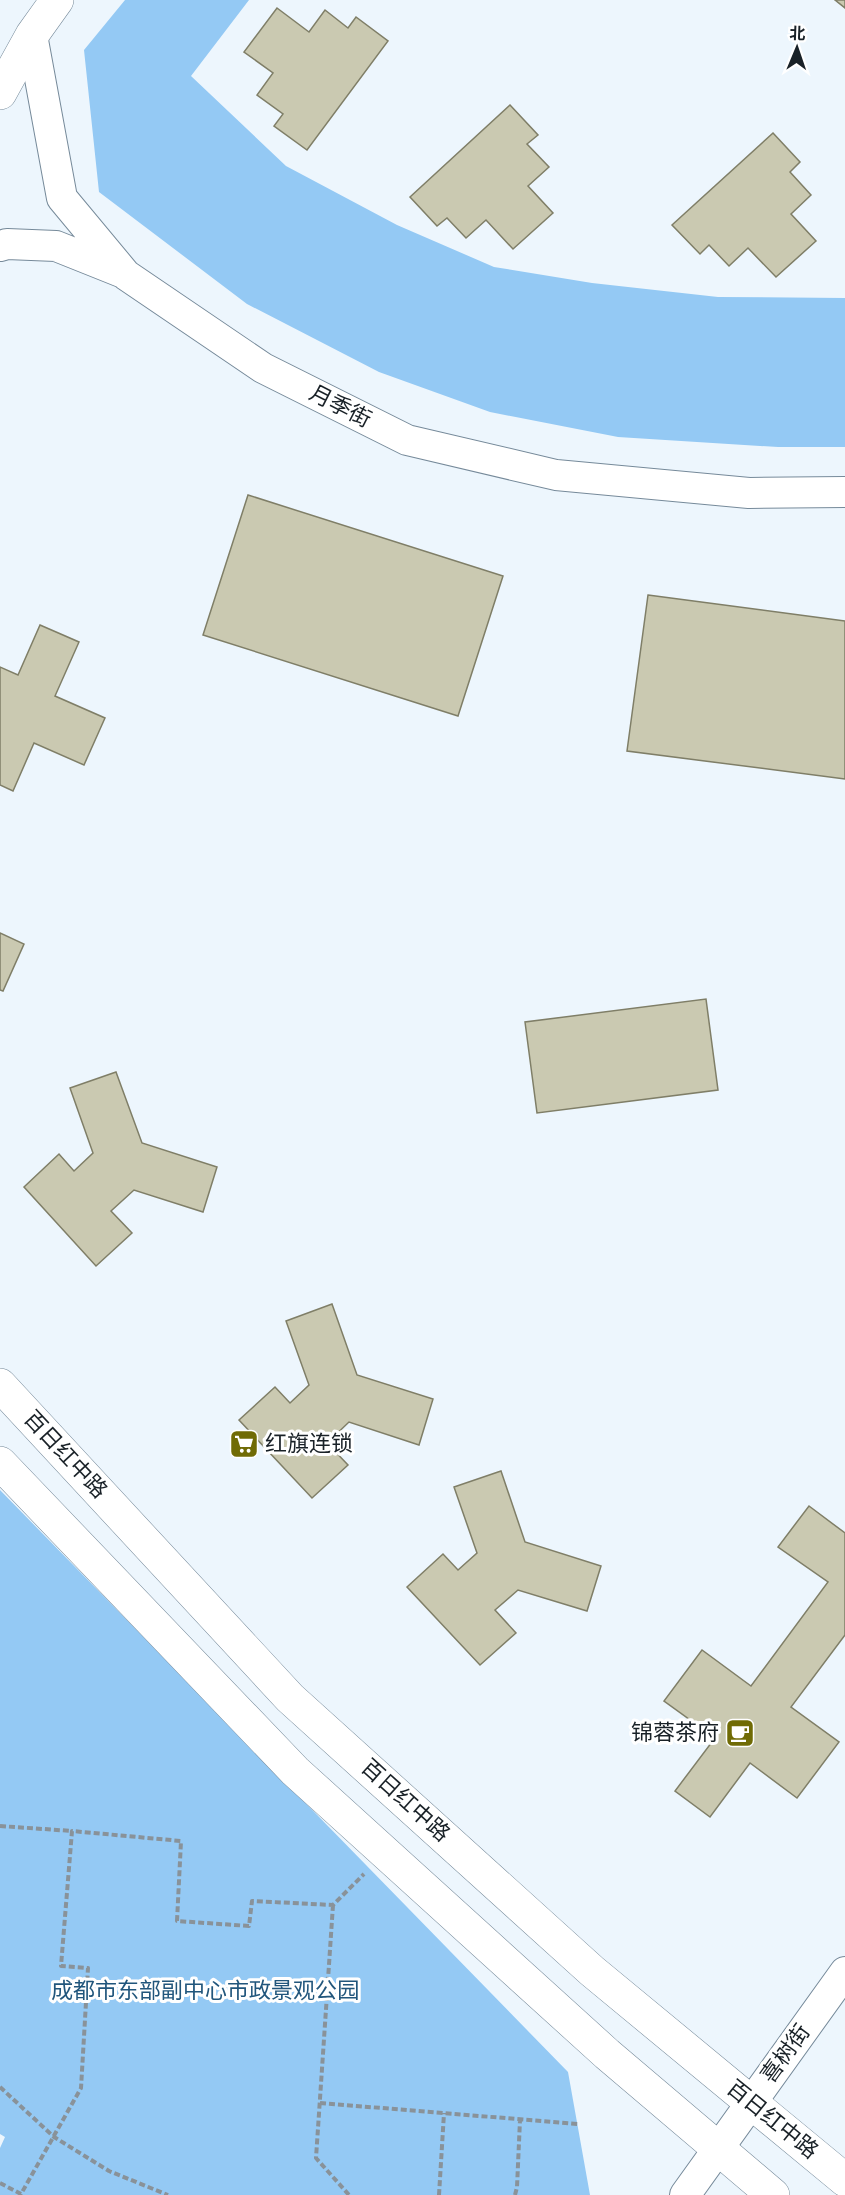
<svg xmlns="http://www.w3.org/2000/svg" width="845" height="2195" viewBox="0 0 845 2195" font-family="'Sofia Sans Condensed','Noto Sans SC',sans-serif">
<rect width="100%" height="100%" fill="#edf6fd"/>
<path fill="#94c9f4" d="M 125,0 L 249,0 L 191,76 L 286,166 L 397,225 L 494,267 L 592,283 L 718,297 L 845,298 L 845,447 L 778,447 L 618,437 L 490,412 L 379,372 L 247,304 L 99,192 L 84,50 Z
M 0,1490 L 568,2072 L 590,2195 L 0,2195 L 0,2148 L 5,2137 L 0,2134 Z"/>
<path fill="#cac9b1" stroke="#7f7e67" stroke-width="1.5" d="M 835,0 L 845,0 L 845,8 Z
M 277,8 L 309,32 L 325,10 L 348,28 L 356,17 L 388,41 L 307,150 L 274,126 L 283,114 L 257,95 L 273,73 L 244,52 Z
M 510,105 L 538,135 L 527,144 L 549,167 L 528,186 L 553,213 L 513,249 L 486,220 L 466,238 L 447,218 L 437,226 L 410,197 Z
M 773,133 L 800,162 L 790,172 L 811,195 L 791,214 L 816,241 L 776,277 L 748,248 L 729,266 L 709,245 L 700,254 L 672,225 Z
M 248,495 L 503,576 L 458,716 L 203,635 Z
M 648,595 L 845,621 L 845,779 L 627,751 Z
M 40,625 L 79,642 L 55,696 L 105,718 L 84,765 L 34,743 L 13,791 L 0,785 L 0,667 L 18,675 Z
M 0,933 L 24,944 L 3,991 L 0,990 Z
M 706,999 L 718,1090 L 537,1113 L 525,1022 Z
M 116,1072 L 142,1143 L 217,1167 L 203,1212 L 134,1190 L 111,1211 L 132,1233 L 96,1266 L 24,1187 L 59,1154 L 74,1171 L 93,1153 L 70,1088 Z
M 332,1304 L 357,1375 L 433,1399 L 419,1445 L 349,1422 L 327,1443 L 348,1465 L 312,1498 L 239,1420 L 275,1387 L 290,1403 L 309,1385 L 286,1321 Z
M 501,1471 L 525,1542 L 601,1566 L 587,1611 L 518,1590 L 495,1610 L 516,1633 L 480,1665 L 407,1587 L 443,1554 L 458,1570 L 477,1553 L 454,1487 Z
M 809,1506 L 845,1533 L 845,1635 L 791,1707 L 839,1742 L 797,1798 L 750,1763 L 710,1817 L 675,1791 L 715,1738 L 664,1701 L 702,1650 L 751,1686 L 828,1582 L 778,1547 Z"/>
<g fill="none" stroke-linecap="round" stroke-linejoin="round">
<g stroke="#768a9a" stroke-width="32">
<path id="minor" d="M 32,35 L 62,198 L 126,275 L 263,368 L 407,440 L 556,475 L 749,493 L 845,492
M 0,246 L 7,244 L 56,246 L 121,272
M 685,2195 L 845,1972"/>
</g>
<g stroke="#768a9a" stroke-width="34">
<path id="tertiary" d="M 0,1385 L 290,1698 L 592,1971 L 845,2180
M 0,1463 L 295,1771 L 607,2054 L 773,2195"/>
</g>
<g stroke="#768a9a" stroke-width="34">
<path id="secondary" d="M 0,93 L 32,35 L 57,0"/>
</g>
<path stroke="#899299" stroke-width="4" stroke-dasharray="6 3" stroke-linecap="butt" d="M 0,1826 L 72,1831
M 333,1905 L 316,2158 L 349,2195
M 0,2087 L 54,2137 L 109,2171 L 168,2195
M 320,2103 L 578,2124
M 0,2183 L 21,2194 L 81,2088 L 88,1968 L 61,1966 L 72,1831 L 181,1841 L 177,1921 L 249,1926 L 252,1901 L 333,1905 L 364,1874
M 439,2195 L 444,2113
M 515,2195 L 517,2187 L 520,2120"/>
<use href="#minor" stroke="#fff" stroke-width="30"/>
<use href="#tertiary" stroke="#fff" stroke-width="33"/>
<use href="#secondary" stroke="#fff" stroke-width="33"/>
</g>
<defs>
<g id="supermarket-square" transform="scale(1.5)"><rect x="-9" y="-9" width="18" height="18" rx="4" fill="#706b05" stroke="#fff"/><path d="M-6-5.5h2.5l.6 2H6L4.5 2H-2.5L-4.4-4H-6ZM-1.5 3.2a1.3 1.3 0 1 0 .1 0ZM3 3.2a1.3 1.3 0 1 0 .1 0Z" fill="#fff"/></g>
<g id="cafe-square" transform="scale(1.5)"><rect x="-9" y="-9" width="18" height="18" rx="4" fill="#706b05" stroke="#fff"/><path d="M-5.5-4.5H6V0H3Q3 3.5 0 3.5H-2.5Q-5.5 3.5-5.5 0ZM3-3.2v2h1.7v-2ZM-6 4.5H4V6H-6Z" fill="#fff"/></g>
</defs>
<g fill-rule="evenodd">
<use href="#supermarket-square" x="244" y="1444"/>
<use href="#cafe-square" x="740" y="1733"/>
</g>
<g text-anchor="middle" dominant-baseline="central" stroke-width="6" stroke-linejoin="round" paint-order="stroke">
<g font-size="22" fill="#192127" stroke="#fff">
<text transform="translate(340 407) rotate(27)">月季街</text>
<text transform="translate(65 1455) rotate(47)">百日红中路</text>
<text transform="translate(405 1801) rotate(42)">百日红中路</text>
<text transform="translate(786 2054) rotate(-54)">喜树街</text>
<text transform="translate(772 2120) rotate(39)">百日红中路</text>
</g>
<g font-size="22" fill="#192127" stroke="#fff" text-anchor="start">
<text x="265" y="1444">红旗连锁</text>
<text x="719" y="1733" text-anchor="end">锦蓉茶府</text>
</g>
<g font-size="22" fill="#21567c" stroke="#fff">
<text x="205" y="1991">成都市东部副中心市政景观公园</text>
</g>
</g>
<g transform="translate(797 48) rotate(2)" stroke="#ffffff" stroke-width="4.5" paint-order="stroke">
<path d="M0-4.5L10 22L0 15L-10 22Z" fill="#192127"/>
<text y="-9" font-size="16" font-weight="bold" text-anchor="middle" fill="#192127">北</text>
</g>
</svg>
